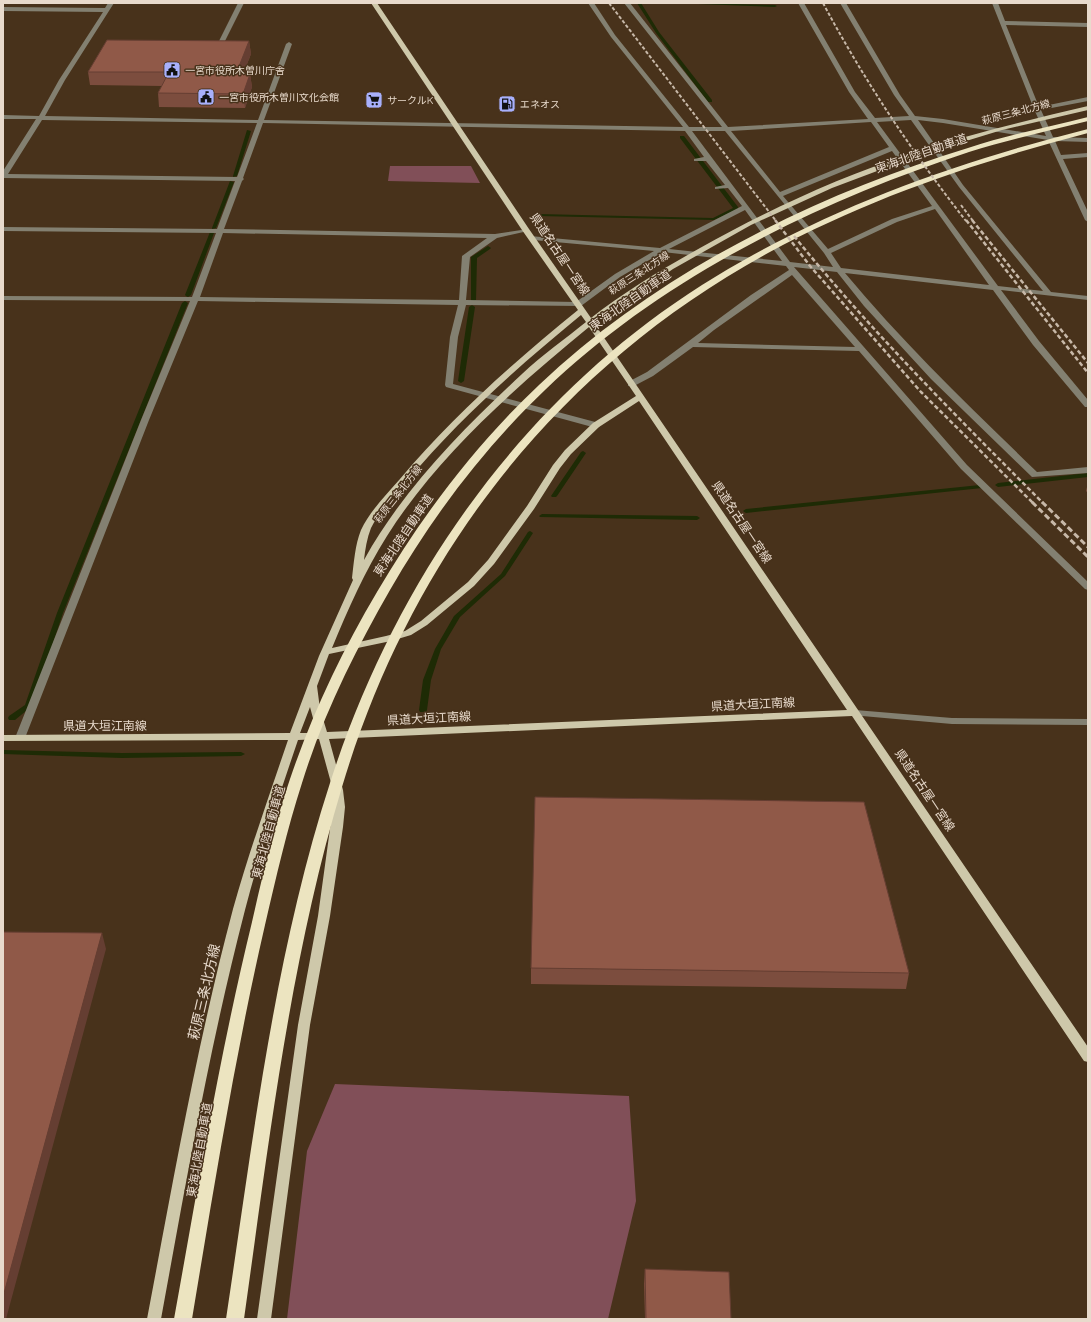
<svg xmlns="http://www.w3.org/2000/svg" width="1091" height="1322" viewBox="0 0 1091 1322" font-family="Quicksand,'Noto Sans JP',sans-serif">
<rect width="100%" height="100%" fill="#48321b"/>
<path fill="#814f58" d="M 390,166 L 471,166 L 480,183 L 388,181 Z
M 335,1084 L 629,1096 L 636,1201 L 608,1319 L 287,1319 L 307,1151 Z"/>
<g fill="none" stroke-linecap="round" stroke-linejoin="round">
<path fill="#1e2b05" fill-rule="evenodd" d="M 637,3 L 641,3 L 659,32 L 712,100 L 712,102 L 708,102 L 656,33 Z
M 696,3 L 775,5 L 777,6 L 775,7 L 698,4 Z
M 247,130 L 251,131 L 237,176 L 233,177 L 233,176 Z
M 680,136 L 684,136 L 738,207 L 738,209 L 714,220 L 538,216 L 536,215 L 538,214 L 713,218 L 733,208 L 680,138 Z
M 230,181 L 234,182 L 216,228 L 212,229 L 212,228 Z
M 210,232 L 214,233 L 191,295 L 188,297 L 186,296 L 185,295 Z
M 488,246 L 491,248 L 490,249 L 477,258 L 476,300 L 473,302 L 471,301 L 471,257 Z
M 185,301 L 188,303 L 63,613 L 32,706 L 15,720 L 9,720 L 8,718 L 9,716 L 25,705 L 57,613 L 182,303 Z
M 472,305 L 475,307 L 464,381 L 461,383 L 458,381 L 469,307 Z
M 583,451 L 586,453 L 557,496 L 556,497 L 552,497 L 551,496 L 581,452 Z
M 1088,473 L 1088,477 L 998,487 L 995,485 L 998,483 Z
M 980,485 L 982,486 L 983,487 L 982,488 L 746,513 L 743,511 L 746,509 Z
M 542,514 L 697,516 L 700,518 L 697,520 L 540,517 L 539,516 Z
M 530,531 L 533,533 L 505,576 L 460,617 L 441,649 L 431,680 L 427,710 L 426,712 L 420,712 L 419,710 L 423,680 L 435,649 L 454,616 L 501,574 L 528,532 Z
M 3,750 L 122,753 L 241,752 L 245,754 L 241,756 L 122,758 L 3,754 Z"/>
<path fill="#838071" fill-rule="evenodd" d="M 108,3 L 114,3 L 65,80 L 45,116 L 258,120 L 286,44 L 289,42 L 292,44 L 264,120 L 683,127 L 611,37 L 588,3 L 594,3 L 615,35 L 689,127 L 722,127 L 624,3 L 630,3 L 728,127 L 868,119 L 849,92 L 798,3 L 804,3 L 855,92 L 875,118 L 909,116 L 894,95 L 840,3 L 846,3 L 900,95 L 915,116 L 943,119 L 1046,136 L 1034,109 L 992,3 L 998,3 L 1005,21 L 1088,23 L 1088,27 L 1006,25 L 1039,107 L 1088,97 L 1088,101 L 1041,110 L 1053,137 L 1088,138 L 1088,142 L 1055,141 L 1061,155 L 1088,153 L 1088,157 L 1063,159 L 1088,212 L 1088,222 L 1085,220 L 1048,140 L 943,123 L 918,120 L 963,185 L 1051,292 L 1088,296 L 1088,300 L 1001,290 L 1039,341 L 1088,400 L 1088,407 L 1085,407 L 1033,345 L 993,290 L 845,273 C 904,344 971,408 1037,472 L 1088,467 L 1088,473 L 1032,477 L 931,379 L 864,306 L 837,272 L 794,267 L 967,465 L 1088,582 L 1088,590 L 1085,589 L 961,469 L 859,351 L 693,347 L 653,376 L 634,386 L 628,386 L 628,382 L 647,372 L 751,295 L 789,270 L 786,266 L 663,252 L 620,277 L 581,306 L 466,305 L 458,337 L 453,384 L 599,423 L 600,425 L 599,427 L 596,428 L 446,387 L 445,385 L 450,337 L 458,305 L 198,301 L 149,420 L 25,738 L 24,740 L 16,740 L 15,738 L 141,420 L 190,301 L 3,300 L 3,296 L 192,297 L 216,233 L 3,231 L 3,227 L 217,229 L 235,181 L 3,178 L 3,171 L 36,119 L 3,119 L 3,115 L 39,116 L 59,80 L 103,12 L 3,11 L 3,7 L 105,8 ZM 42,120 L 257,123 L 237,177 L 8,174 ZM 911,120 L 959,187 L 1043,291 L 998,286 L 877,122 ZM 871,122 L 889,147 L 780,192 L 731,131 ZM 263,123 L 685,131 L 704,157 L 694,159 L 694,161 L 706,161 L 725,185 L 715,187 L 715,189 L 728,188 L 742,206 L 660,248 L 530,236 L 529,238 L 533,240 L 654,251 L 615,274 L 576,302 L 466,300 L 470,257 L 497,238 L 528,231 L 528,229 L 495,234 L 224,229 L 242,181 L 244,179 L 243,178 ZM 692,131 L 725,131 L 824,253 L 833,267 L 790,262 ZM 892,151 L 932,206 L 892,219 L 828,249 L 783,196 ZM 935,209 L 989,285 L 841,268 L 831,253 L 897,222 ZM 745,210 L 782,261 L 669,249 ZM 223,233 L 487,238 L 462,256 L 459,300 L 200,297 ZM 792,275 L 855,347 L 698,343 L 714,330 Z
M 238,3 L 244,3 L 224,43 L 219,44 L 218,43 Z
M 855,710 L 952,718 L 1088,719 L 1088,725 L 952,724 L 851,715 L 850,713 Z"/>
<path fill="#cec8aa" fill-rule="evenodd" d="M 371,3 L 377,3 L 529,229 L 591,318 C 624,292 664,268 700,248 C 768,210 839,177 913,153 C 970,134 1029,120 1088,106 L 1088,110 L 1002,130 L 917,156 L 832,188 L 751,225 L 673,269 L 594,323 L 1088,1047 L 1088,1062 L 1084,1061 L 852,716 L 329,739 L 343,790 L 345,807 L 343,827 L 330,916 L 310,1025 L 271,1319 L 257,1319 L 298,1025 L 318,916 L 333,807 L 333,790 L 319,739 L 298,740 C 279,796 260,852 245,910 C 210,1045 186,1182 161,1319 L 147,1319 C 173,1182 197,1044 233,909 C 249,852 269,796 288,740 L 3,741 L 3,735 L 290,733 L 319,656 L 353,580 L 352,578 C 354,562 355,545 361,530 C 370,511 386,495 400,479 C 453,416 514,362 578,310 L 522,230 ZM 581,315 L 586,322 C 565,339 542,355 522,374 C 463,429 403,489 364,560 C 365,550 367,538 371,528 C 380,510 396,495 408,480 C 460,418 519,366 581,315 ZM 589,327 L 636,396 L 593,423 L 565,450 L 553,465 L 527,506 L 488,560 L 468,582 L 421,621 L 405,631 L 386,636 L 332,648 C 348,609 365,571 387,536 C 438,455 516,387 589,327 ZM 639,401 L 847,710 L 327,732 L 320,709 L 317,686 L 329,654 L 391,641 L 411,635 L 427,625 L 474,586 L 494,564 L 534,509 L 560,468 L 571,454 L 599,427 ZM 310,707 L 317,733 L 300,733 Z"/>
<path fill="#ece4c0" fill-rule="evenodd" d="M 1088,117 L 1088,121 C 1048,131 1008,140 969,152 C 815,203 663,277 545,390 C 484,448 432,517 390,590 C 355,651 323,715 302,783 C 287,829 276,878 265,925 C 235,1055 214,1187 192,1319 L 174,1319 C 198,1186 220,1053 252,922 C 263,874 274,826 290,779 C 312,714 342,651 377,592 C 421,517 475,445 539,385 C 658,272 813,196 968,148 C 1008,135 1048,127 1088,117 Z
M 1088,129 L 1088,133 C 977,162 869,198 768,253 C 556,369 411,556 342,787 C 290,960 269,1141 244,1319 L 226,1319 C 253,1140 274,956 330,783 C 395,580 521,400 702,285 C 821,210 953,163 1088,129 Z"/>
<path stroke="#c7b8a8" stroke-width="2" stroke-dasharray="3.5 2" stroke-linecap="butt" d="M 609,3 L 776,221
M 823,3 C 864,80 912,152 966,221
M 961,205 L 973,221"/>
<path stroke="#c7b8a8" stroke-width="2.5" stroke-dasharray="4.5 2.5" stroke-linecap="butt" d="M 775,220 L 810,266 L 921,392 L 1033,503
M 966,220 L 1088,373
M 972,220 L 1088,363
M 794,236 C 871,331 957,417 1043,503"/>
<path stroke="#c7b8a8" stroke-width="3" stroke-dasharray="6 3" stroke-linecap="butt" d="M 1032,502 L 1088,557
M 1042,502 L 1088,547"/>
</g>
<path fill="#7c4d3e" d="M 249,41 L 251,54 L 243,74 L 250,74 L 252,87 L 245,108 L 159,107 L 158,93 L 162,86 L 90,85 L 88,72 Z
M 1088,483 L 1088,493 L 1086,491 Z
M 531,968 L 909,973 L 906,989 L 531,984 Z
M 645,1269 L 731,1319 L 645,1319 L 644,1284 Z"/>
<path fill="#653e32" d="M 249,41 L 251,54 L 238,87 L 236,74 Z
M 250,74 L 252,87 L 245,108 L 243,94 Z
M 102,933 L 106,949 L 6,1319 L 3,1319 L 3,1297 Z"/>
<path fill="#905948" stroke="#653e32" d="M 107,40 L 249,41 L 236,74 L 250,74 L 243,94 L 158,93 L 169,72 L 88,72 Z
M 535,797 L 864,802 L 909,973 L 531,968 Z
M 3,932 L 102,933 L 3,1297 Z
M 645,1269 L 729,1272 L 731,1319 L 646,1319 Z"/>
<defs>
<g id="civic-square" transform="scale(0.9)"><rect x="-9" y="-9" width="18" height="18" rx="4" fill="#a8b0fc" stroke="#48321b"/><path d="M-.6-6.5H3V-4.5H.6V-3L4-1V1h2V6H-6V1h2V-1L-.6-3ZM-1.2 2.5V6h2.4V2.5Z" fill="#111"/></g>
<g id="supermarket-square" transform="scale(0.9)"><rect x="-9" y="-9" width="18" height="18" rx="4" fill="#a8b0fc" stroke="#48321b"/><path d="M-6-5.5h2.5l.6 2H6L4.5 2H-2.5L-4.4-4H-6ZM-1.5 3.2a1.3 1.3 0 1 0 .1 0ZM3 3.2a1.3 1.3 0 1 0 .1 0Z" fill="#111"/></g>
<g id="fuel-square" transform="scale(0.9)"><rect x="-9" y="-9" width="18" height="18" rx="4" fill="#a8b0fc" stroke="#48321b"/><path d="M-5.5-6h7V0h2V4h1.3V-2.5L3-4.5l.8-.8L6-3V5H2.5V1h-1V6h-7ZM-4.2-4.7v3.2H.2V-4.7Z" fill="#111"/></g>
</defs>
<g fill-rule="evenodd">
<use href="#civic-square" x="172" y="70"/>
<use href="#civic-square" x="206" y="97"/>
<use href="#supermarket-square" x="374" y="100"/>
<use href="#fuel-square" x="507" y="104"/>
</g>
<g text-anchor="middle" dominant-baseline="central" stroke-width="3" stroke-linejoin="round" paint-order="stroke">
<g font-size="10" fill="#e8dacc" stroke="#48321b" text-anchor="start">
<text x="185" y="70">一宮市役所木曽川庁舎</text>
<text x="219" y="97">一宮市役所木曽川文化会館</text>
<text x="387" y="100">サークルK</text>
<text x="520" y="104">エネオス</text>
</g>
<g font-size="10" fill="#e8dacc" stroke="#48321b">
<text transform="translate(1016 112) rotate(-15)">萩原三条北方線</text>
<text transform="translate(639 273) rotate(-33)">萩原三条北方線</text>
<text transform="translate(398 494) rotate(-52)">萩原三条北方線</text>
</g>
<g font-size="12" fill="#e8dacc" stroke="#48321b">
<text transform="translate(921 153) rotate(-19)">東海北陸自動車道</text>
<text transform="translate(560 254) rotate(56)">県道名古屋一宮線</text>
<text transform="translate(630 300) rotate(-35)">東海北陸自動車道</text>
<text transform="translate(742 522) rotate(56)">県道名古屋一宮線</text>
<text transform="translate(403 535) rotate(-56)">東海北陸自動車道</text>
<text transform="translate(753 704) rotate(-3)">県道大垣江南線</text>
<text transform="translate(429 718) rotate(-3)">県道大垣江南線</text>
<text x="105" y="725">県道大垣江南線</text>
<text transform="translate(925 790) rotate(56)">県道名古屋一宮線</text>
<text transform="translate(268 832) rotate(-75)">東海北陸自動車道</text>
<text transform="translate(199 1150) rotate(-80)">東海北陸自動車道</text>
</g>
<g font-size="14" fill="#e8dacc" stroke="#48321b">
<text transform="translate(204 992) rotate(-77)">萩原三条北方線</text>
</g>
</g>
<rect width="1091" height="1322" fill="none" stroke="#e8dacc" stroke-width="8"/>
</svg>
